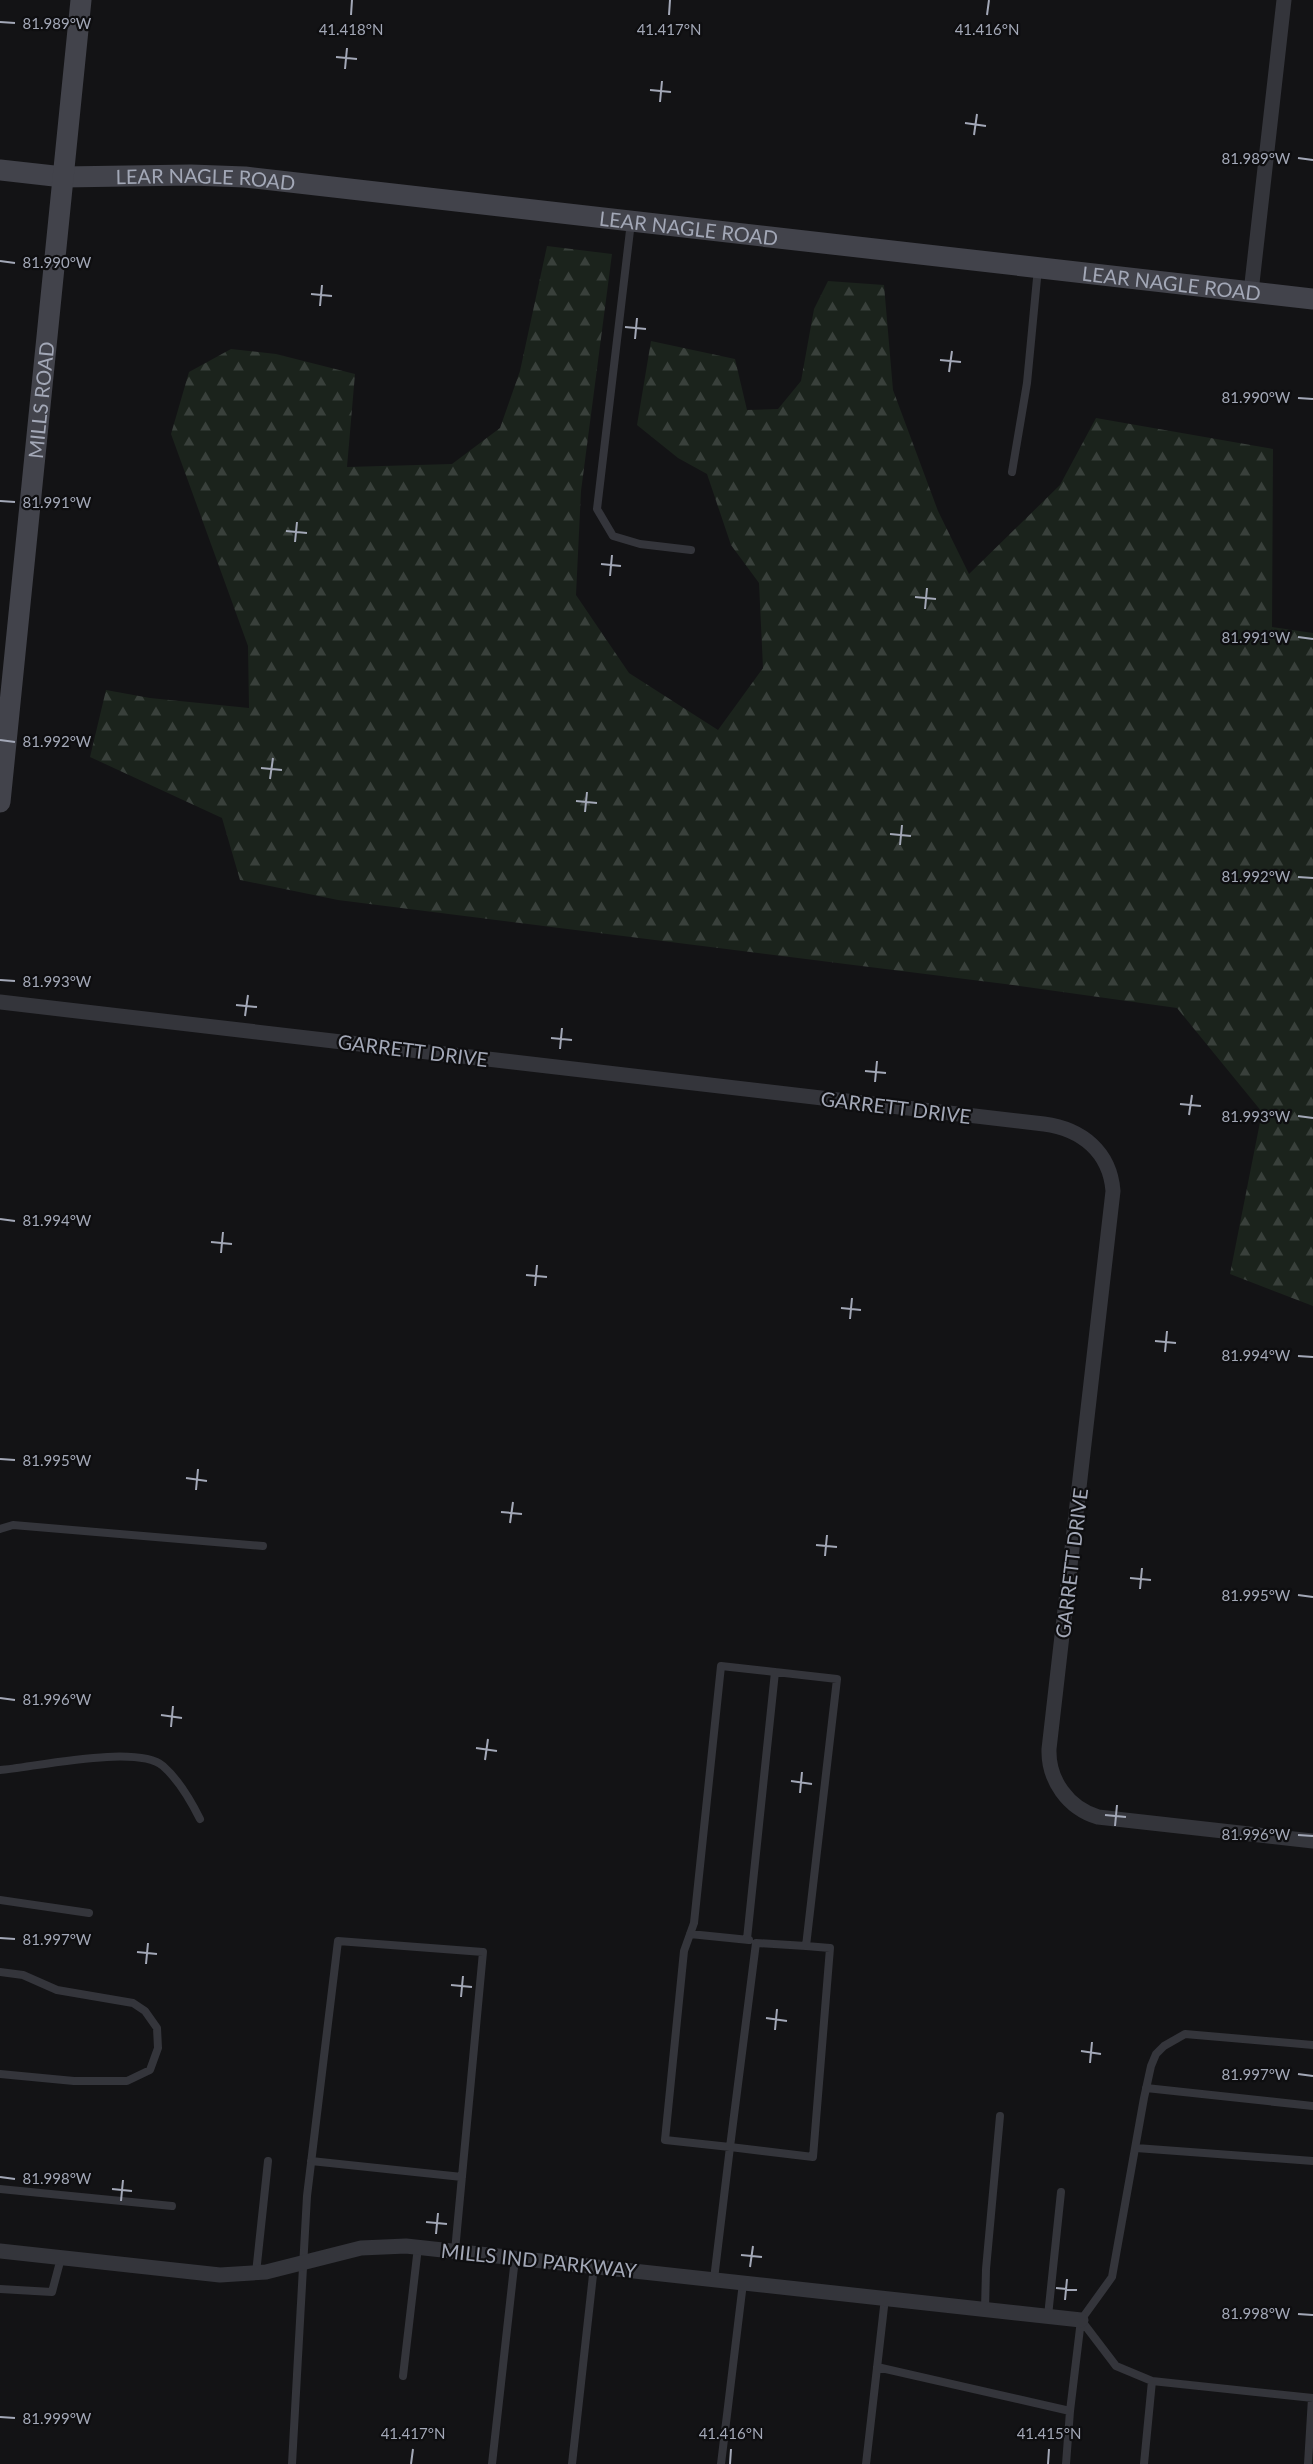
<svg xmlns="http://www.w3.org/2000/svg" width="1313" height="2464" viewBox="0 0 1313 2464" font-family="Lato,sans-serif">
<defs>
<pattern id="forest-firs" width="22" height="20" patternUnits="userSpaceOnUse" patternTransform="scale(1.5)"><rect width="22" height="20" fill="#1b231c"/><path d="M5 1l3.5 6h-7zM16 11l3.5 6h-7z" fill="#39403b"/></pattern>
</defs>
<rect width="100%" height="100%" fill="#131315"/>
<path fill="url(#forest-firs)" d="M 547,246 L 612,254 L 581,491 L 576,595 L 629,673 L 718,730 L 763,668 L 759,583 L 731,545 L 707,474 L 678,458 L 637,425 L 651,341 L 735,359 L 747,410 L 778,409 L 801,381 L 814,309 L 828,281 L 884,285 L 893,390 L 938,511 L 969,574 L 1060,485 L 1096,418 L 1273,449 L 1272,627 L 1313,633 L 1313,1306 L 1230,1274 L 1262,1112 L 1177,1008 L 1005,984 L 338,900 L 240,880 L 222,818 L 90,757 L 106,690 L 150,698 L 249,708 L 248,646 L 171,434 L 189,372 L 231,349 L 276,354 L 355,374 L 347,467 L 452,464 L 500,428 L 520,371 Z"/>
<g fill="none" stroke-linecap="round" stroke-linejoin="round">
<path stroke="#34353b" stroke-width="8" d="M 631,222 L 597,509 L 613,536 L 640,544 L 691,550
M 1012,472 L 1027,383 L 1038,268
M 0,1529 L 13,1525 L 263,1546
M 0,1770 C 35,1767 137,1744 163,1766 C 179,1780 191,1801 200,1819
M 0,1900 L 89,1913
M 690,1934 L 749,1940
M 747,1939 L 775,1672
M 0,1972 L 23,1975 L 57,1990 L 133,2003 L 145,2011 L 157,2028 L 158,2048 L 150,2070 L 127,2081 L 74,2081 L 0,2074
M 1146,2088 L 1313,2106
M 1136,2148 L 1313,2161
M 311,2161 L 462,2177
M 0,2189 L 172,2206
M 256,2273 L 268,2161
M 714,2279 L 730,2147 L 665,2140 L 684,1951 L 694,1923 L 721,1666 L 837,1679 L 806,1946 L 830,1948 L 813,2157 L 730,2147 L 756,1943 L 806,1946
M 0,2289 L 52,2292 L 61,2258
M 985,2309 L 986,2269 L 1000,2116
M 1048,2316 L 1061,2192
M 1081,2320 L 1116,2366 L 1152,2381 L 1313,2398
M 877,2367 L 1070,2411 L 1081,2320 L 1112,2277 L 1144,2098 L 1151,2066 L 1156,2054 L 1164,2046 L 1185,2034 L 1313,2045
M 403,2376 L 418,2247
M 292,2464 L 307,2196 L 338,1941 L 483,1952 L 455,2251
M 492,2464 L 515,2258
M 572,2464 L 594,2266
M 721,2464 L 743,2283
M 866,2464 L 885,2298
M 1066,2464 L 1070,2411
M 1144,2464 L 1152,2381
M 1308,2464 L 1312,2398"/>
<path stroke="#34353b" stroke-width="15" d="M 1251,292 L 1284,0
M 0,1002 L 1044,1124 C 1082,1129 1110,1152 1113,1191 L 1049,1749 C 1048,1780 1068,1808 1098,1817 L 1313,1841
M 0,2251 L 220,2275 L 266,2272 L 361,2248 L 406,2246 L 1081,2320"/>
<g stroke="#42434b" stroke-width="21">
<path id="s1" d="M 0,170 L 63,177 L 191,175 L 245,177 L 1313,299"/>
<path id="s2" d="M 0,802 L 81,0"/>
</g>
</g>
<path fill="none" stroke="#a3a8b7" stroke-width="2" d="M 351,15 L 352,0M 669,15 L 670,0M 987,15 L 989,0M 0,22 L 15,23M 336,57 L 357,59M 345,69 L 347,48M 650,90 L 671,92M 660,102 L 662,81M 965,123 L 986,126M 974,135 L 977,114M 1298,158 L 1313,160M 0,261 L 15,263M 311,294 L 332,296M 320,306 L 322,285M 625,327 L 646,329M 635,339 L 637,318M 940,360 L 961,362M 949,372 L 952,351M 1298,398 L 1313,399M 0,501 L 15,502M 286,531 L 307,533M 295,542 L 297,522M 601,564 L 621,566M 610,576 L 612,555M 915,597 L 936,599M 925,609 L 927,588M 1298,637 L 1313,639M 0,740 L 15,742M 261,768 L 282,770M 270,779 L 273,758M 576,801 L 597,803M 585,812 L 587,792M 890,834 L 911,836M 900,845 L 902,825M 1298,877 L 1313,878M 0,980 L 15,981M 236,1005 L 257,1007M 245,1016 L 248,995M 551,1038 L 572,1040M 560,1049 L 562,1028M 865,1071 L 886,1073M 875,1082 L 877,1061M 1180,1104 L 1201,1106M 1189,1115 L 1192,1095M 1298,1116 L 1313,1118M 0,1219 L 15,1221M 211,1242 L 232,1244M 221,1253 L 223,1232M 526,1275 L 547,1277M 535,1286 L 537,1265M 841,1308 L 861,1310M 850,1319 L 852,1298M 1155,1341 L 1176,1343M 1165,1352 L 1167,1331M 1298,1356 L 1313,1357M 0,1459 L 15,1460M 186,1478 L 207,1481M 196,1490 L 198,1469M 501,1512 L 522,1514M 510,1523 L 513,1502M 816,1545 L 837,1547M 825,1556 L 827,1535M 1130,1578 L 1151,1580M 1140,1589 L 1142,1568M 1298,1595 L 1313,1597M 0,1698 L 15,1700M 161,1715 L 182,1718M 171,1727 L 173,1706M 476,1748 L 497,1751M 485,1760 L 488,1739M 791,1781 L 812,1784M 800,1793 L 802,1772M 1105,1815 L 1126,1817M 1115,1826 L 1117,1805M 1298,1835 L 1313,1836M 0,1938 L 15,1939M 137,1952 L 157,1954M 146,1964 L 148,1943M 451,1985 L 472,1987M 461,1997 L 463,1976M 766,2018 L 787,2021M 775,2030 L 777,2009M 1081,2051 L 1101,2054M 1090,2063 L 1092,2042M 1298,2074 L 1313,2076M 0,2177 L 15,2179M 112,2189 L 132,2191M 121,2201 L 123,2180M 426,2222 L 447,2224M 436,2234 L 438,2213M 741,2255 L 762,2257M 750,2267 L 753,2246M 1056,2288 L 1077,2290M 1065,2300 L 1067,2279M 1298,2314 L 1313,2315M 0,2417 L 15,2418M 411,2464 L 413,2449M 730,2464 L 731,2449M 1048,2464 L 1049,2449"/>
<g text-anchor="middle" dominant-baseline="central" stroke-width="4.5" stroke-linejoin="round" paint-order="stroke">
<g font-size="20" fill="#a3a8b7" stroke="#0e0e10">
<text stroke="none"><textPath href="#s1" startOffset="206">LEAR NAGLE ROAD</textPath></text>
<text stroke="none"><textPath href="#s1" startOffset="692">LEAR NAGLE ROAD</textPath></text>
<text stroke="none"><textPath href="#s1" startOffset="1178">LEAR NAGLE ROAD</textPath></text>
<text stroke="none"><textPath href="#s2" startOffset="404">MILLS ROAD</textPath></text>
<text transform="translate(413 1050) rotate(7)">GARRETT DRIVE</text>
<text transform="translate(896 1107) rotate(7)">GARRETT DRIVE</text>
<text transform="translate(1071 1563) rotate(-83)">GARRETT DRIVE</text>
<text transform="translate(539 2260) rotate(6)">MILLS IND PARKWAY</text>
</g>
</g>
<g font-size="15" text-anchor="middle" fill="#a3a8b7" stroke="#0e0e10" stroke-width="4.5" stroke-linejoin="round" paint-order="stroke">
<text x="57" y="29">81.989°W</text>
<text x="351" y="35">41.418°N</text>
<text x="669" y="35">41.417°N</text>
<text x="987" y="35">41.416°N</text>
<text x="1256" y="164">81.989°W</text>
<text x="57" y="268">81.990°W</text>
<text x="1256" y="403">81.990°W</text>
<text x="57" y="508">81.991°W</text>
<text x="1256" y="643">81.991°W</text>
<text x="57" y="747">81.992°W</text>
<text x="1256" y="882">81.992°W</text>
<text x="57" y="987">81.993°W</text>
<text x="1256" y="1122">81.993°W</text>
<text x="57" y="1226">81.994°W</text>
<text x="1256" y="1361">81.994°W</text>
<text x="57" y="1466">81.995°W</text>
<text x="1256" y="1601">81.995°W</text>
<text x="57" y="1705">81.996°W</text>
<text x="1256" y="1840">81.996°W</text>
<text x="57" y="1945">81.997°W</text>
<text x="1256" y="2080">81.997°W</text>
<text x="57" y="2184">81.998°W</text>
<text x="1256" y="2319">81.998°W</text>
<text x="57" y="2424">81.999°W</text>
<text x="413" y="2439">41.417°N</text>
<text x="731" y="2439">41.416°N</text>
<text x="1049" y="2439">41.415°N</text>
</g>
</svg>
